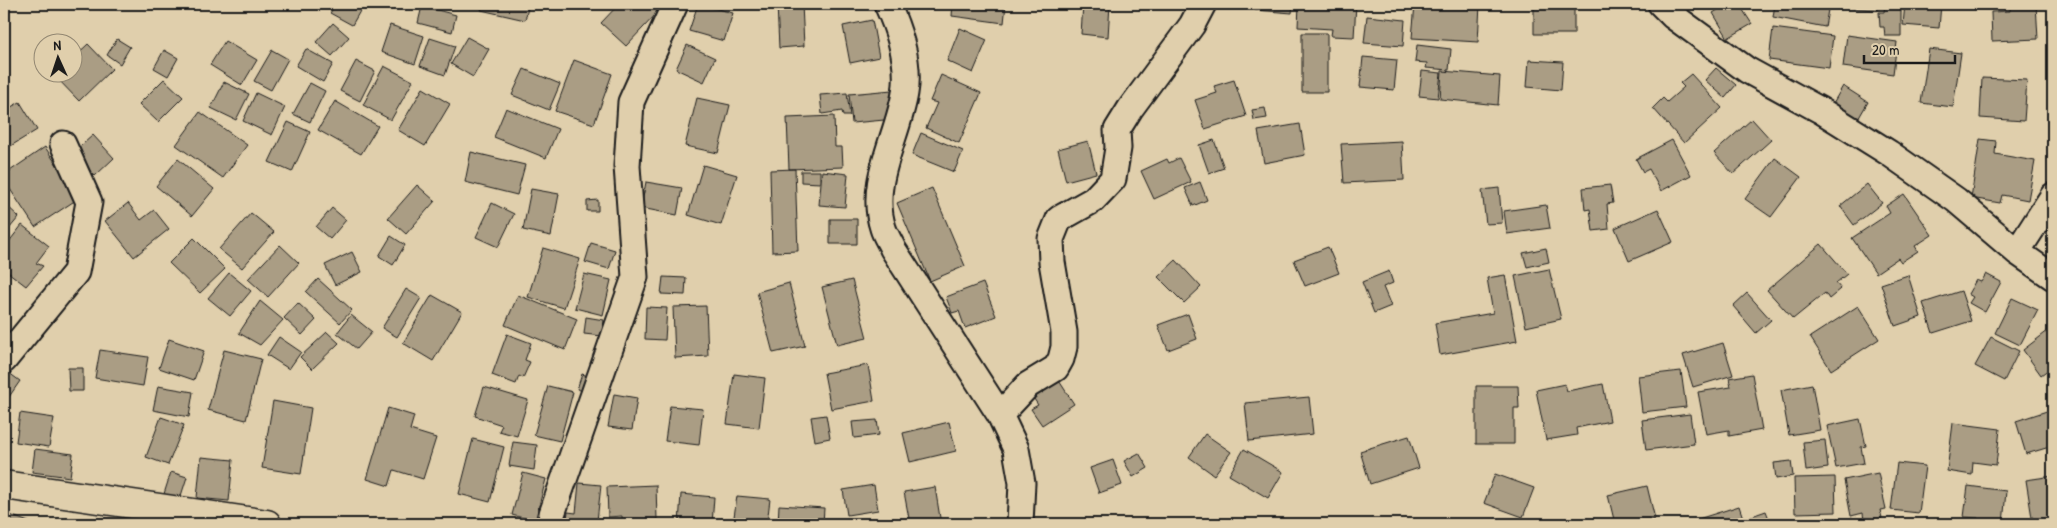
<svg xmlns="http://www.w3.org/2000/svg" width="2057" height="528" viewBox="0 0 2057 528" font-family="'Patrick Hand',sans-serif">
<rect width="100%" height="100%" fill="#e0cfac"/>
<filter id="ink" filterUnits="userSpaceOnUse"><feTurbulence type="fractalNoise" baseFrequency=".02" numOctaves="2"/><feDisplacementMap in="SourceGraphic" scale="10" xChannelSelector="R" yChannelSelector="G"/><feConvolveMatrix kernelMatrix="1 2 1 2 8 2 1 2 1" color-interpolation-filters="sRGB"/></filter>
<g filter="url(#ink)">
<path fill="#aa9d84" stroke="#1c1c1c" d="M 336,4 L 364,4 L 352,25 L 330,13 Z
M 483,4 L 529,4 L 525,20 L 481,10 Z
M 619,4 L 651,4 L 659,11 L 626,46 L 601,23 Z
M 698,4 L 733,13 L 724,41 L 689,31 Z
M 777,4 L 802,4 L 804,46 L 779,48 Z
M 953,4 L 1006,4 L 1004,23 L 952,16 Z
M 1083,4 L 1110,4 L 1108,37 L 1081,34 Z
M 1255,4 L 1293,4 L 1292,13 L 1255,10 Z
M 1299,4 L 1356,4 L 1354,37 L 1331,36 L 1332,29 L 1298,27 Z
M 1415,4 L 1480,4 L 1478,42 L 1412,38 Z
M 1727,4 L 1739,4 L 1752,24 L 1728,38 L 1713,13 Z
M 1775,4 L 1829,4 L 1825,27 L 1773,17 Z
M 1844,4 L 1879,4 L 1878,10 L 1844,8 Z
M 1885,4 L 1901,4 L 1901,36 L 1885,36 L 1884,27 L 1880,27 L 1879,12 L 1884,12 Z
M 1905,4 L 1941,4 L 1939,28 L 1903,25 Z
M 2010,4 L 2036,4 L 2038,39 L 1992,41 L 1991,12 L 2010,11 Z
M 422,6 L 456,15 L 452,32 L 418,23 Z
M 1534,6 L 1574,6 L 1574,34 L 1534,34 Z
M 1367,16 L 1405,20 L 1403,46 L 1364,43 Z
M 872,20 L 879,57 L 850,63 L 843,26 Z
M 333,23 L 349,37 L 332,56 L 316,42 Z
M 390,25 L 424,36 L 415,64 L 381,52 Z
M 960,28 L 987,40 L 973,73 L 947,61 Z
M 1773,28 L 1833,36 L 1829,68 L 1769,60 Z
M 1302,33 L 1327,33 L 1327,92 L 1302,92 Z
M 1847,35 L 1897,42 L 1893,74 L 1843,67 Z
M 467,37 L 489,49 L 473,77 L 451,64 Z
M 430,38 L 455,46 L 445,75 L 420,66 Z
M 117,39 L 130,47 L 120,64 L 107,55 Z
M 225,41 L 257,60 L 242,85 L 210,65 Z
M 88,44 L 112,69 L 79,101 L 55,76 L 59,72 L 72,72 L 72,59 Z
M 687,45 L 715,58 L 704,82 L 676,69 Z
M 1417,45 L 1451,49 L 1449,70 L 1426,68 L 1427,63 L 1415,62 Z
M 306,49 L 333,64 L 323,82 L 296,66 Z
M 1929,49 L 1961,53 L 1953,107 L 1921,103 Z
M 164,50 L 178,58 L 168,76 L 154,68 Z
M 272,50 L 288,59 L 271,90 L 254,81 Z
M 1363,57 L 1397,60 L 1394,90 L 1360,87 Z
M 574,60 L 612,74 L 594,124 L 555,111 Z
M 1529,60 L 1563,62 L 1561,90 L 1527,87 Z
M 356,61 L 375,71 L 360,101 L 340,91 Z
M 384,66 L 413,81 L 391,120 L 363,105 Z
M 1716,68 L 1736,85 L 1725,98 L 1705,80 Z
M 524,69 L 560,84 L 549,110 L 512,95 Z
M 1422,71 L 1441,73 L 1438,98 L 1419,96 Z
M 1442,71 L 1500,76 L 1498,105 L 1440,99 Z
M 1691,74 L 1722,108 L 1684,143 L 1653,108 L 1663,98 L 1667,102 L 1684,87 L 1680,83 Z
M 941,75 L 981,93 L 959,143 L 926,128 L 937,103 L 930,101 Z
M 1982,78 L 2027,80 L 2024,121 L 1980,118 Z
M 164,79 L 183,97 L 158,122 L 139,104 Z
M 1234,80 L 1246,116 L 1205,129 L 1195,100 L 1217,93 L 1214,86 Z
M 224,82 L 249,94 L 236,120 L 211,108 Z
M 310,83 L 325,91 L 310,122 L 293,114 Z
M 1843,86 L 1868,102 L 1857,121 L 1832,105 Z
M 423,88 L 450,104 L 425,146 L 398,130 Z
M 892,90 L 895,119 L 852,123 L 849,94 Z
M 256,93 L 285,107 L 272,135 L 243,121 Z
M 847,93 L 850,116 L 843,116 L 842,111 L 822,114 L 820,95 Z
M 697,98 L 730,105 L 718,153 L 685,146 Z
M 335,101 L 378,126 L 361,154 L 318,130 Z
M 20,102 L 37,130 L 4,150 L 4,111 Z
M 506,108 L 558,129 L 546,158 L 494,137 Z
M 1265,108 L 1267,118 L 1254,120 L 1252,110 Z
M 200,112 L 247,145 L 223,178 L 176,145 Z
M 834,116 L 835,147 L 842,147 L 843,167 L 789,169 L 787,118 Z
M 1752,119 L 1771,140 L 1733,174 L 1714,153 Z
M 288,122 L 310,132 L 292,172 L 269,162 Z
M 1300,124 L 1305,155 L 1264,163 L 1258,131 Z
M 921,133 L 963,151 L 954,172 L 912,155 Z
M 93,135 L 114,158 L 95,176 L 73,153 Z
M 1980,139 L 1996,141 L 1995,154 L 2035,161 L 2028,200 L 2002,195 L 2000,203 L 1971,198 Z
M 1214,140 L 1224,168 L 1209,173 L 1199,145 Z
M 1672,140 L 1691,175 L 1661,191 L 1649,169 L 1643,172 L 1636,159 Z
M 1088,141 L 1096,173 L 1066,181 L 1058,149 Z
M 1402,141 L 1404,180 L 1344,183 L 1341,144 Z
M 45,147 L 79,198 L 35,227 L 4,180 L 4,175 Z
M 471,152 L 525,165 L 517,195 L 465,182 Z
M 1179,158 L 1191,182 L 1154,199 L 1141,171 L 1167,159 L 1169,163 Z
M 1775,158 L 1801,177 L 1771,217 L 1745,199 Z
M 178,159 L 214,189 L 192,216 L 156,186 Z
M 703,165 L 737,175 L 721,225 L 688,215 Z
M 795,169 L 798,251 L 772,252 L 770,170 Z
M 801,171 L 820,171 L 820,183 L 801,182 Z
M 822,171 L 848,174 L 845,207 L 819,205 Z
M 646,182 L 682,188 L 677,215 L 641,208 Z
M 1200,182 L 1207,200 L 1193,206 L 1185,188 Z
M 1867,184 L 1882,203 L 1854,225 L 1840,206 Z
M 417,185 L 435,201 L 406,234 L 388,218 Z
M 1610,185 L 1613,203 L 1607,204 L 1609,229 L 1593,231 L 1590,209 L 1585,210 L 1583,188 Z
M 932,188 L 965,266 L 930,281 L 897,203 Z
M 1499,188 L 1502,223 L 1486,224 L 1482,190 Z
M 531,189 L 559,194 L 551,236 L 523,230 Z
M 1904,194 L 1932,235 L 1915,246 L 1918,251 L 1901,262 L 1898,258 L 1876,273 L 1852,238 L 1890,213 L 1886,206 Z
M 598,200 L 598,211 L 587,211 L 587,201 Z
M 4,203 L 19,217 L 4,235 Z
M 128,203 L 141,220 L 154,210 L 169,229 L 134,257 L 105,221 Z
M 492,203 L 514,214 L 498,247 L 476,237 Z
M 1546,205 L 1550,228 L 1507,234 L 1504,211 Z
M 332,208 L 346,220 L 330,239 L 316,227 Z
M 1658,209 L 1673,242 L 1629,261 L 1615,228 Z
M 251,213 L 274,232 L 242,268 L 219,249 Z
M 830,219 L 857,219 L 857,244 L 830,244 Z
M 22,225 L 49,246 L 36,263 L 43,266 L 26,286 L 4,269 L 4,248 Z
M 391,236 L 405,245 L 393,265 L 379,256 Z
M 194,238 L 225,269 L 200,293 L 169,263 Z
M 591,243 L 615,250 L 609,269 L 585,262 Z
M 1821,244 L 1847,274 L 1836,283 L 1841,289 L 1829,299 L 1825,293 L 1793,319 L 1767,290 Z
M 280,245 L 299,263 L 268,297 L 248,279 Z
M 1328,247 L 1339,273 L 1305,286 L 1294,260 Z
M 543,248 L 580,259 L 564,308 L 528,297 Z
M 1546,248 L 1549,262 L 1527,267 L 1523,253 Z
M 352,252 L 362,272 L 335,285 L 325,265 Z
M 1176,260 L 1201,287 L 1184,303 L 1158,277 Z
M 1549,269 L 1561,319 L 1526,327 L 1515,276 Z
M 1389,271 L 1393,283 L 1383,287 L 1391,306 L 1374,313 L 1362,282 Z
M 229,273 L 251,291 L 230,316 L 208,298 Z
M 584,274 L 611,280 L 603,315 L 575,308 Z
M 1986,274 L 2001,282 L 1985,312 L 1969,303 L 1973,297 L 1968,294 L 1976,280 L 1981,282 Z
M 1505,275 L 1517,341 L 1440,355 L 1435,323 L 1493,313 L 1487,278 Z
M 1908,275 L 1921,317 L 1895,326 L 1881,284 Z
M 663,277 L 686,278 L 685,295 L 661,294 Z
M 318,279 L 352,310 L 340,323 L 306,292 Z
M 852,280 L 867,338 L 837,345 L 822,287 Z
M 789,283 L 805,346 L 773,353 L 757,292 Z
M 983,283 L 996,316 L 965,328 L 959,311 L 952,313 L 946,297 Z
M 406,289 L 421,298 L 397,337 L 382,328 Z
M 1961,291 L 1971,321 L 1933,333 L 1923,303 Z
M 1747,293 L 1771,320 L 1756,333 L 1733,306 Z
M 432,295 L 462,312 L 433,361 L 403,343 Z
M 518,295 L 577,319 L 565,350 L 505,325 Z
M 2012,298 L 2038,310 L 2020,345 L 1995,333 Z
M 260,301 L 283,320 L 260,345 L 239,333 Z
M 298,303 L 316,320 L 302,335 L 284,318 Z
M 706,306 L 708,356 L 675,358 L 673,307 Z
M 1858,306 L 1879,339 L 1831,370 L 1810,337 Z
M 646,307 L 667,308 L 665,340 L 645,339 Z
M 1188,314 L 1197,339 L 1168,350 L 1158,325 Z
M 351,315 L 372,332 L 357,349 L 337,333 Z
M 586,317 L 604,320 L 602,336 L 584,334 Z
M 2053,327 L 2053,366 L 2041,375 L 2023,350 Z
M 327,332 L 339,343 L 312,369 L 300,357 Z
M 507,334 L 531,343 L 525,360 L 530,362 L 523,378 L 519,376 L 516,384 L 492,375 Z
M 279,337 L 301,352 L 289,369 L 267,355 Z
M 1991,337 L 2019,351 L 2004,381 L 1975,366 Z
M 169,339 L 204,351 L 194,380 L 159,368 Z
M 1723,343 L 1733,375 L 1693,387 L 1683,355 Z
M 100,350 L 148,357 L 143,386 L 95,378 Z
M 224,350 L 261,359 L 246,420 L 208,410 Z
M 868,365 L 874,401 L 831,409 L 824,373 Z
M 68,368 L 83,368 L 83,391 L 69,391 Z
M 5,370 L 20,381 L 4,404 L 4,373 Z
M 1681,371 L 1686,407 L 1642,412 L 1638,376 Z
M 1054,373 L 1074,404 L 1042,425 L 1031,409 L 1038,405 L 1028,390 Z
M 582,374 L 591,377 L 586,392 L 577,389 Z
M 734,374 L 765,378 L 759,428 L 727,424 Z
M 1752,374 L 1762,430 L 1729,436 L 1729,430 L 1706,434 L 1698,392 L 1731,387 L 1729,378 Z
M 1565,384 L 1567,391 L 1603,384 L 1610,421 L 1576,428 L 1577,435 L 1546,440 L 1536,390 Z
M 1812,384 L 1820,430 L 1789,435 L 1781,390 Z
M 158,386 L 193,392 L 189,417 L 153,410 Z
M 548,386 L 573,392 L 560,441 L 534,435 Z
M 1476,386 L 1518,386 L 1519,408 L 1514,408 L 1514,444 L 1476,444 Z
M 484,387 L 528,400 L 517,436 L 499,431 L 502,425 L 475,416 Z
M 614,394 L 637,398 L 632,430 L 608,427 Z
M 1309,397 L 1313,434 L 1249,441 L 1245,403 Z
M 273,401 L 311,408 L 301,474 L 262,468 Z
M 670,406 L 703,409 L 699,445 L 665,441 Z
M 388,408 L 414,416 L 410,430 L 436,438 L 423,479 L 394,470 L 389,486 L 367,479 Z
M 2053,409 L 2053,446 L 2026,454 L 2016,421 Z
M 20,413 L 54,418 L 49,447 L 16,442 Z
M 1690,414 L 1694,444 L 1646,450 L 1642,420 Z
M 826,415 L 830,438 L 815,441 L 811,417 Z
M 161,417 L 184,425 L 168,465 L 146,457 Z
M 1860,419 L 1866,446 L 1861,447 L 1864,463 L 1836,468 L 1827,426 Z
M 877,420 L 879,435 L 854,438 L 852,422 Z
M 949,422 L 956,451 L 910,462 L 903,433 Z
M 1953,423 L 2000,429 L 1996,465 L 1973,462 L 1972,475 L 1947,471 Z
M 1205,434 L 1231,452 L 1214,475 L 1189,457 Z
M 1409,436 L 1419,468 L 1370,484 L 1360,451 Z
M 473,439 L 504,447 L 490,502 L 459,494 Z
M 1825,440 L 1828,468 L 1806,471 L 1803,442 Z
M 513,442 L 537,445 L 534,470 L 509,466 Z
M 35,449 L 73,454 L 70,477 L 32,472 Z
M 1244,449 L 1283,472 L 1268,498 L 1229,475 Z
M 1139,453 L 1148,468 L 1133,477 L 1124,461 Z
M 201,457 L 233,460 L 229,501 L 197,498 Z
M 1113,460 L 1122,485 L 1099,493 L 1090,468 Z
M 1791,461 L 1793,476 L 1776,479 L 1774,463 Z
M 1897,463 L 1925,466 L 1919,513 L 1891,510 Z
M 171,472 L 187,477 L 179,502 L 163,497 Z
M 523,473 L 546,479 L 535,521 L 512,515 Z
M 1878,473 L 1886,509 L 1880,510 L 1882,518 L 1864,521 L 1863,513 L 1851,516 L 1844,480 Z
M 1495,474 L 1534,488 L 1523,517 L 1484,503 Z
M 2053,476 L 2053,524 L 2033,524 L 2026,480 Z
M 1835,477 L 1836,512 L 1795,513 L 1794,478 Z
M 579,483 L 601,485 L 597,521 L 586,520 L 586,524 L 566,524 L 568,512 L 576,513 Z
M 656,485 L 657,520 L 622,521 L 622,516 L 608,517 L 607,487 Z
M 874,485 L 878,510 L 847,515 L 843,490 Z
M 1647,486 L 1655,519 L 1633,524 L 1615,524 L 1608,495 Z
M 1968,486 L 2006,491 L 2003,524 L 1977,523 L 1978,518 L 1964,517 Z
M 935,487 L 941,524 L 910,524 L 904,492 Z
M 681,494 L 714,497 L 712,524 L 679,524 Z
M 737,496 L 770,499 L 767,524 L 733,524 Z
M 779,505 L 824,508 L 823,524 L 778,524 Z
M 1739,506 L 1745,524 L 1693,524 L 1692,521 Z
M 1766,511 L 1771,524 L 1752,524 L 1749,517 Z
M 10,515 L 31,523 L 31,524 L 6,524 Z"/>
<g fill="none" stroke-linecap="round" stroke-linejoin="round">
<g stroke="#1c1c1c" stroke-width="29">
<path id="street" d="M 887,4 C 899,30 910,64 905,93 C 898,137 868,183 883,228 C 885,235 890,242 893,249 L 1000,415 L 1016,449 L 1022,483 L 1020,524
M 1661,4 L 1673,16 L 1747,70 L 1820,110 L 1889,153 L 1956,200 L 2017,252 L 2053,277
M 2017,252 L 2053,196
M 4,360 L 76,272 L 89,202 L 63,144
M 1000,415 L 1028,385 L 1056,368 L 1061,359 L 1064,347 L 1064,332 L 1052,262 L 1051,239 L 1059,219 L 1093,200 L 1113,179 L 1118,148 L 1117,130 L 1130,109 L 1192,25 L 1203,4
M 551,524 L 552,514 L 635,277 L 627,166 L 631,102 L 675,4"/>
</g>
<g stroke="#1c1c1c" stroke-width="31">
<path id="secondary" d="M 4,485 L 267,524"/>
</g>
<use href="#street" stroke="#e0cfac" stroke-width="25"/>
<use href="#secondary" stroke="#e0cfac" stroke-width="28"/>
</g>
</g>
<rect width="2057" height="528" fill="none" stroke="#e0cfac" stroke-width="20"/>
<rect x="10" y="10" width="2037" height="508" fill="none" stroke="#1c1c1c" stroke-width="2" filter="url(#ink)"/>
<g transform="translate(58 58) rotate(357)"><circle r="24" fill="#e0cfac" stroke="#928772"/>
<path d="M0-4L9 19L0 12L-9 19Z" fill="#1c1c1c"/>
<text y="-8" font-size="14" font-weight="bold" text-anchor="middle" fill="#1c1c1c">N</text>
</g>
<path d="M1864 55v8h91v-8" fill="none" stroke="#1c1c1c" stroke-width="2.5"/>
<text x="1872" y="55" font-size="15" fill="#1c1c1c" stroke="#e0cfac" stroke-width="4" paint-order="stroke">20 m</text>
</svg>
